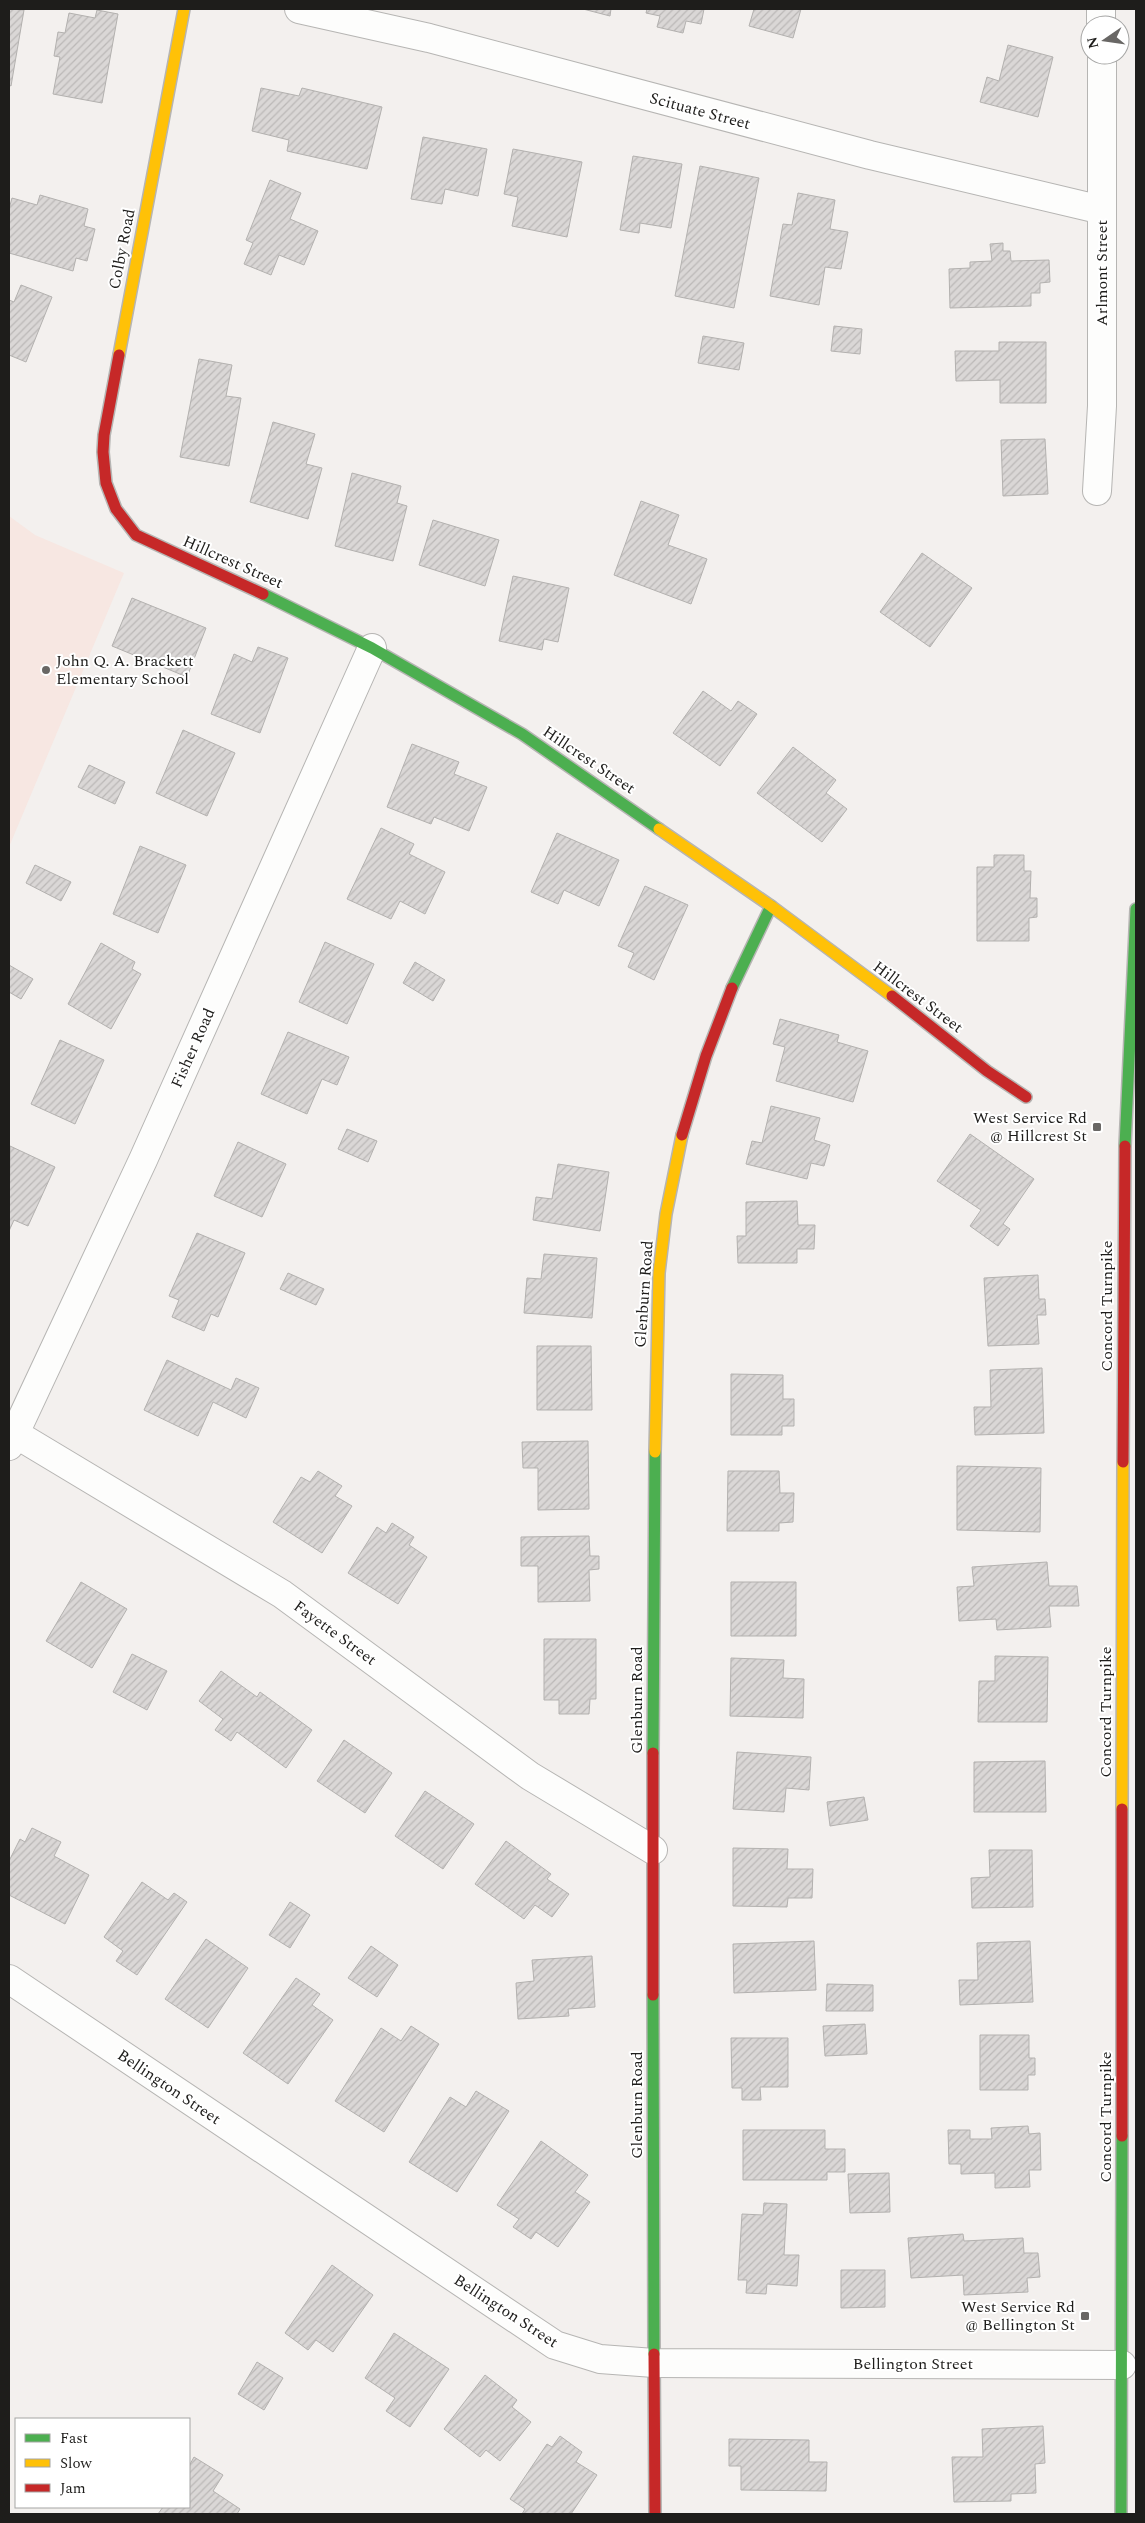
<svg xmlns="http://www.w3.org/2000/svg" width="1145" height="2523" viewBox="0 0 1145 2523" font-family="Spectral,serif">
<defs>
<pattern id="building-hatch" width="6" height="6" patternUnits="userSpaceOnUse" patternTransform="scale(1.25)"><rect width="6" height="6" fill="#dad7d6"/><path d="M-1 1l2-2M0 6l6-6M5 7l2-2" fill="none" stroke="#bbb8b7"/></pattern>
</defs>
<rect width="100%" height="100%" fill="#f3f0ee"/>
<path fill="#f7e7e2" d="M 9,516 L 35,535 L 124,573 L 9,847 Z"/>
<path fill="url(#building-hatch)" stroke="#b3b1af" d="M 9,9 L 24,10 L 11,86 L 9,85 Z
M 583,9 L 611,9 L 610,16 Z
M 647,9 L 704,9 L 701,24 L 686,21 L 683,33 L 657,27 L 660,16 L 646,13 Z
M 754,9 L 801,9 L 793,38 L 749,26 Z
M 97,10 L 118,14 L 102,103 L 53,94 L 60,57 L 54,56 L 58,32 L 65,33 L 69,13 L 95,18 Z
M 1008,45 L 1053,57 L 1038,117 L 980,102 L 987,77 L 999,81 Z
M 261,88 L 299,96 L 302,88 L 382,107 L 367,169 L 287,151 L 289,140 L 252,131 Z
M 423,137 L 487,149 L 478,196 L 445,189 L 442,204 L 411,199 Z
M 513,149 L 582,162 L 567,237 L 512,226 L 518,197 L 504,194 Z
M 633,156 L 682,164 L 671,228 L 640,223 L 639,233 L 620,230 Z
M 700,166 L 759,178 L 734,308 L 675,296 Z
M 270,180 L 301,193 L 290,219 L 318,231 L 304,265 L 279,255 L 271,275 L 244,264 L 253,243 L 246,240 Z
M 798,193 L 835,200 L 830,229 L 848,232 L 841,269 L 825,267 L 819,305 L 770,296 L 783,224 L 792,225 Z
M 40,195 L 88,209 L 84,226 L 95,229 L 87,261 L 76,258 L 73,271 L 9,253 L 9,209 L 12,198 L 37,205 Z
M 1003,243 L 1003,251 L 1010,251 L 1011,261 L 1049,260 L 1050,282 L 1040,283 L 1040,293 L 1031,293 L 1031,306 L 950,308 L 949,269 L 970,268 L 970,262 L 992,261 L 990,244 Z
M 21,285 L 52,297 L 26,362 L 9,355 L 9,300 L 14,302 Z
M 834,326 L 862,329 L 860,354 L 831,351 Z
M 703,336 L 744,343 L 739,370 L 698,363 Z
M 999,342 L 1046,342 L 1046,403 L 1000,403 L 1000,380 L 956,381 L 955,351 L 999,351 Z
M 199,359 L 232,365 L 226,396 L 241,398 L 229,466 L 180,457 Z
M 273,422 L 315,434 L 306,464 L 322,468 L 308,519 L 250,502 Z
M 1045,439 L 1048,494 L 1003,496 L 1001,440 Z
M 352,473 L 401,486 L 397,503 L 407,506 L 393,561 L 335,546 Z
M 641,501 L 679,515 L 668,545 L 707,559 L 691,604 L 614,575 Z
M 433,520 L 499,540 L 485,586 L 419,565 Z
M 922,553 L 972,588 L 930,647 L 880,612 Z
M 513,576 L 569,588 L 558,642 L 544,639 L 542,650 L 499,641 Z
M 132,598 L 206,628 L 187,677 L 112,646 Z
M 258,647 L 288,658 L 260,733 L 211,714 L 234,654 L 252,662 Z
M 703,691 L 731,711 L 738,701 L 757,714 L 720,766 L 673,733 Z
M 183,730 L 235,753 L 207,816 L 156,793 Z
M 412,744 L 459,762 L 454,774 L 487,787 L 469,831 L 434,817 L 431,824 L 387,807 Z
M 793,747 L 836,780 L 826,793 L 847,809 L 822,842 L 757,793 Z
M 89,765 L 125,782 L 115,804 L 78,787 Z
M 381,828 L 414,844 L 409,854 L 445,872 L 425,914 L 400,901 L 391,919 L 347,899 Z
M 557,833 L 619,860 L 599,906 L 564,890 L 558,904 L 531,892 Z
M 140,846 L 186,865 L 158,933 L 113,914 Z
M 994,855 L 1024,855 L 1024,871 L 1031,871 L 1030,898 L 1037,898 L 1037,917 L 1029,918 L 1029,941 L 977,941 L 977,867 L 994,867 Z
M 35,865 L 71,882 L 61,901 L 26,883 Z
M 645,886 L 688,905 L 654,980 L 628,967 L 634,953 L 618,946 Z
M 325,942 L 374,964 L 347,1024 L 299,1002 Z
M 101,943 L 135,962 L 132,969 L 141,974 L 111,1029 L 68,1004 Z
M 415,962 L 445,980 L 433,1001 L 403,983 Z
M 9,965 L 33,979 L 21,999 L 9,992 Z
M 780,1019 L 839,1035 L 837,1042 L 868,1051 L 853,1102 L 776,1081 L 785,1047 L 773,1044 Z
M 288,1032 L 349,1057 L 337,1085 L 322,1079 L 307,1114 L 261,1094 Z
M 60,1040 L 104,1060 L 75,1124 L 31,1104 Z
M 771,1106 L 820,1118 L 814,1140 L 830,1145 L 824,1166 L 811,1163 L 807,1179 L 746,1164 L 752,1141 L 762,1143 Z
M 347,1129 L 377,1141 L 368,1162 L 338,1149 Z
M 970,1134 L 1034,1179 L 1003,1224 L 1010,1229 L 998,1246 L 970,1226 L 981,1210 L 937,1181 Z
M 238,1142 L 286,1164 L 262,1217 L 214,1196 Z
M 10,1146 L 55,1167 L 28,1226 L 14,1220 L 9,1231 Z
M 558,1164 L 609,1172 L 600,1231 L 533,1220 L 536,1197 L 552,1199 Z
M 797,1201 L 798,1225 L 815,1225 L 814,1249 L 797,1249 L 797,1263 L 738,1263 L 737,1236 L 746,1236 L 746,1202 Z
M 197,1233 L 245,1253 L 218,1317 L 211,1314 L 204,1331 L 172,1317 L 179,1300 L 169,1296 Z
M 544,1254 L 597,1258 L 592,1318 L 524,1313 L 527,1278 L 541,1279 Z
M 288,1273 L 324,1289 L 316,1305 L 280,1289 Z
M 1038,1275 L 1039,1299 L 1045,1299 L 1046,1315 L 1037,1315 L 1039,1344 L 988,1346 L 984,1278 Z
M 537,1346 L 591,1346 L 592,1410 L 537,1410 Z
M 167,1360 L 231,1390 L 236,1378 L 259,1388 L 246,1418 L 213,1402 L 198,1436 L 144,1410 Z
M 1042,1368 L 1044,1433 L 975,1435 L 974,1407 L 991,1407 L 990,1370 Z
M 731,1374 L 783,1375 L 783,1399 L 794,1399 L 794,1426 L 782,1426 L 782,1435 L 731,1435 Z
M 588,1441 L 589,1509 L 538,1510 L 538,1468 L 523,1468 L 522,1442 Z
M 957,1466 L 1041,1468 L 1040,1532 L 957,1530 Z
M 318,1471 L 342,1486 L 335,1496 L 352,1506 L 322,1553 L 273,1522 L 301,1477 L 310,1482 Z
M 728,1471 L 779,1471 L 780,1493 L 794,1493 L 793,1522 L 779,1523 L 779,1531 L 727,1531 Z
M 392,1523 L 414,1537 L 409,1545 L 427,1557 L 398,1604 L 348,1573 L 377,1527 L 386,1533 Z
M 589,1536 L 590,1556 L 599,1556 L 599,1569 L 589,1570 L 590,1601 L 538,1602 L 538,1566 L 521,1566 L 521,1537 Z
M 1047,1562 L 1049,1586 L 1077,1586 L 1079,1606 L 1049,1606 L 1051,1627 L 997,1630 L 996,1619 L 959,1621 L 957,1587 L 974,1586 L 972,1567 Z
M 81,1582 L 127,1609 L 92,1668 L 46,1641 Z
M 731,1582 L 796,1582 L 796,1636 L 731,1636 Z
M 544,1639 L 596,1639 L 596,1699 L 590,1699 L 589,1714 L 559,1714 L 559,1700 L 544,1700 Z
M 132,1654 L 167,1671 L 147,1710 L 113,1692 Z
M 995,1656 L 1048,1657 L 1047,1722 L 978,1722 L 979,1681 L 995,1681 Z
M 731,1658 L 784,1660 L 783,1678 L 804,1679 L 803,1718 L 730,1716 Z
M 221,1671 L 257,1697 L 260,1692 L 312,1730 L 286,1768 L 237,1732 L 231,1741 L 215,1730 L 223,1719 L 199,1701 Z
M 344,1740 L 392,1773 L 365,1813 L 317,1781 Z
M 737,1752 L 811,1757 L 809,1790 L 786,1788 L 784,1812 L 733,1809 Z
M 1045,1761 L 1046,1812 L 974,1812 L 974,1762 Z
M 425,1791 L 474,1824 L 443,1869 L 395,1836 Z
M 864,1797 L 868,1820 L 830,1826 L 827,1802 Z
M 32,1828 L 61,1842 L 54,1856 L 89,1875 L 65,1924 L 9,1895 L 9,1861 L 20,1839 L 25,1842 Z
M 506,1841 L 551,1874 L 547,1879 L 569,1894 L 552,1917 L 535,1905 L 524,1919 L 475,1884 Z
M 733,1848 L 788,1849 L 787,1869 L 813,1869 L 812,1898 L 788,1898 L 787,1907 L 733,1906 Z
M 989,1850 L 1032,1850 L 1033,1907 L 972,1908 L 971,1878 L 990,1877 Z
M 142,1882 L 168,1900 L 174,1893 L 187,1902 L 137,1975 L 116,1961 L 123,1951 L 104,1937 Z
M 290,1902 L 310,1915 L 290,1948 L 269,1935 Z
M 206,1939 L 248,1968 L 208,2028 L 165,1999 Z
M 814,1941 L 816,1990 L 734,1993 L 733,1944 Z
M 1030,1941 L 1033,2002 L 960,2005 L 959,1980 L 978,1980 L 977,1943 Z
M 371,1946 L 398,1965 L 377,1997 L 348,1978 Z
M 592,1956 L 595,2007 L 568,2009 L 569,2016 L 518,2019 L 516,1983 L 534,1981 L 532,1960 Z
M 296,1978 L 320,1994 L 312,2005 L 333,2020 L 288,2084 L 243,2053 Z
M 827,1984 L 873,1985 L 873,2011 L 826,2011 Z
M 865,2024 L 867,2054 L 825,2056 L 823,2026 Z
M 411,2026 L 439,2044 L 384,2132 L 335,2101 L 381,2028 L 401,2041 Z
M 980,2035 L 1029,2035 L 1029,2058 L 1035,2058 L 1035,2075 L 1028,2075 L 1028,2090 L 980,2090 Z
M 731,2038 L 788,2038 L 788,2087 L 760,2087 L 761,2100 L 742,2100 L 742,2088 L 732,2088 Z
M 476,2091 L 509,2111 L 457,2192 L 409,2162 L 450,2097 L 466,2107 Z
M 1028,2126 L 1029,2134 L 1040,2133 L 1041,2170 L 1029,2170 L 1030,2187 L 995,2188 L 995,2173 L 961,2174 L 961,2164 L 949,2164 L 948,2130 L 970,2130 L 970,2139 L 992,2139 L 991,2128 Z
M 743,2130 L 825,2130 L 825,2149 L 845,2149 L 845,2172 L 827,2172 L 827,2180 L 743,2180 Z
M 541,2141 L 588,2175 L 575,2192 L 590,2202 L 558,2247 L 536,2232 L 531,2239 L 513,2227 L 519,2219 L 497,2205 Z
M 889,2173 L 890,2212 L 850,2213 L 848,2174 Z
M 764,2203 L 787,2204 L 784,2255 L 799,2255 L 797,2286 L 767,2284 L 766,2294 L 746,2293 L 747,2280 L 738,2280 L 742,2214 L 763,2215 Z
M 963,2234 L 964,2241 L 1023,2238 L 1024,2253 L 1038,2253 L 1040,2277 L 1027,2278 L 1028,2292 L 964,2295 L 963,2275 L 911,2278 L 908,2238 Z
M 332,2265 L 373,2295 L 333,2352 L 316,2340 L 308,2350 L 285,2333 Z
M 841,2270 L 885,2270 L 885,2307 L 841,2308 Z
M 394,2333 L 449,2369 L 410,2427 L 386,2411 L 395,2398 L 365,2378 Z
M 257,2362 L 283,2378 L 264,2410 L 238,2394 Z
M 485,2375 L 517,2400 L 512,2407 L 531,2422 L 500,2461 L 486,2450 L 480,2457 L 444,2429 Z
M 1043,2426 L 1045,2463 L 1035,2464 L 1036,2493 L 1011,2494 L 1011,2501 L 954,2502 L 952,2457 L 983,2457 L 982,2429 Z
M 560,2436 L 582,2452 L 576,2462 L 597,2475 L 571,2514 L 522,2514 L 525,2509 L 510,2499 L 547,2444 L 552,2447 Z
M 729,2439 L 809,2440 L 809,2462 L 827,2462 L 826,2491 L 741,2490 L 741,2466 L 729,2466 Z
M 194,2457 L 223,2475 L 213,2491 L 240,2509 L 237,2514 L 158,2514 L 163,2507 L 189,2507 L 189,2466 Z"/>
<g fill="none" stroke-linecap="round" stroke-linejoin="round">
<g stroke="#b6b5b3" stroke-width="30">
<path id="street" d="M 299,9 L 429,38 L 870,155 L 1102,210
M 1101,9 L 1101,25
M 1097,491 L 1102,406 L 1102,55
M 9,1430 L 282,1594 L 530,1776 L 653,1850
M 9,1446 L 143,1160 L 372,648
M 9,1979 L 555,2345 L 600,2359 L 654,2363 L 1122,2365"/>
</g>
<g stroke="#b6b5b3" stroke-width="14">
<path id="fast" d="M 263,594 L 372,648 L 522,734 L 659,829
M 732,988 L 771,906
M 1125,1146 L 1136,909
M 653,1753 L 655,1452
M 653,1995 L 654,2354
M 1121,2514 L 1122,2136"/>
</g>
<g stroke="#b6b5b3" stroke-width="14">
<path id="slow" d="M 119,355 L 184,9
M 659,829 L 771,906 L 892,996
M 655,1452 L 659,1273 L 666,1214 L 682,1135
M 1122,1809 L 1123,1462"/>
</g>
<g stroke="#b6b5b3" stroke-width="14">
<path id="jam" d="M 119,355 L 104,435 L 103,452 L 106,483 L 116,509 L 136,535 L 263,594
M 892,996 L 987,1071 L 1026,1097
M 682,1135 L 706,1056 L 732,988
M 1123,1462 L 1125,1146
M 653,1995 L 653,1753
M 1122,2136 L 1122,1809
M 654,2354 L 655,2514"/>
</g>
<use href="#street" stroke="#fdfdfc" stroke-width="28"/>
<use href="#fast" stroke="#4caf50" stroke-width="11"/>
<use href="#slow" stroke="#ffc107" stroke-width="11"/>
<use href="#jam" stroke="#c62828" stroke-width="11"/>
</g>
<g fill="#696765" stroke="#fff" stroke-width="2">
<circle cx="46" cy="670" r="5"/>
<rect x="1092" y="1122" width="10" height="10" rx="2.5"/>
<rect x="1080" y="2311" width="10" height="10" rx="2.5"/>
</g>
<g text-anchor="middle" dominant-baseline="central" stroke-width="4" stroke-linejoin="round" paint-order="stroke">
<g font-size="16" fill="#1e1d1b" stroke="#fff">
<text transform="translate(700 111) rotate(15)">Scituate Street</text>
<text transform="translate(122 249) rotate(-79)">Colby Road</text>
<text transform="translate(1102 273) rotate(-90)">Arlmont Street</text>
<text transform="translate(233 562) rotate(24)">Hillcrest Street</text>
<text transform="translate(589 760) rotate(34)">Hillcrest Street</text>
<text transform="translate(918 997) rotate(37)">Hillcrest Street</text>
<text transform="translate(193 1048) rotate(-66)">Fisher Road</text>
<text transform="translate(644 1294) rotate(-86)">Glenburn Road</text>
<text transform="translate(1107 1306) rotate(-90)">Concord Turnpike</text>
<text transform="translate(335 1633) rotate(36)">Fayette Street</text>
<text transform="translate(637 1700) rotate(-90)">Glenburn Road</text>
<text transform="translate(1106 1712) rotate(-90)">Concord Turnpike</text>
<text transform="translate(169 2087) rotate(34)">Bellington Street</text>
<text transform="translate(637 2105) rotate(-90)">Glenburn Road</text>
<text transform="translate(1106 2117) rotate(-90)">Concord Turnpike</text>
<text transform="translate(506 2311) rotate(33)">Bellington Street</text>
<text x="913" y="2364">Bellington Street</text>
</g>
<g font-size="16" fill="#1e1d1b" stroke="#fff" text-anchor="end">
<text x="56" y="661" text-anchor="start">John Q. A. Brackett<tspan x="56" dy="18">Elementary School</tspan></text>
<text x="1087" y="1118">West Service Rd<tspan x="1087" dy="18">@ Hillcrest St</tspan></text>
<text x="1075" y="2307">West Service Rd<tspan x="1075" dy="18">@ Bellington St</tspan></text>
</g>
</g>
<rect width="1145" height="2523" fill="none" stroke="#1e1d1b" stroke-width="20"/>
<rect x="15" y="2418" width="175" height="90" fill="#ffffff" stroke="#a5a5a4"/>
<rect x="25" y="2434" width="25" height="8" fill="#4caf50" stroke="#a5a5a4"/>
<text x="60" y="2443" font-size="15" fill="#1e1d1b">Fast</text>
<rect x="25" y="2459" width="25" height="8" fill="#ffc107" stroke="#a5a5a4"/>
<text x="60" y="2468" font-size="15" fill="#1e1d1b">Slow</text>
<rect x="25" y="2484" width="25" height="8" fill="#c62828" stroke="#a5a5a4"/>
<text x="60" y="2493" font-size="15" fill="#1e1d1b">Jam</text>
<g transform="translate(1105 40) rotate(257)"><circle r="24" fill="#ffffff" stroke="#a5a5a4"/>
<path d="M0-4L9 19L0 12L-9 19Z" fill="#696765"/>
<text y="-8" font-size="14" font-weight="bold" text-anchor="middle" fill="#1e1d1b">N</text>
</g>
</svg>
